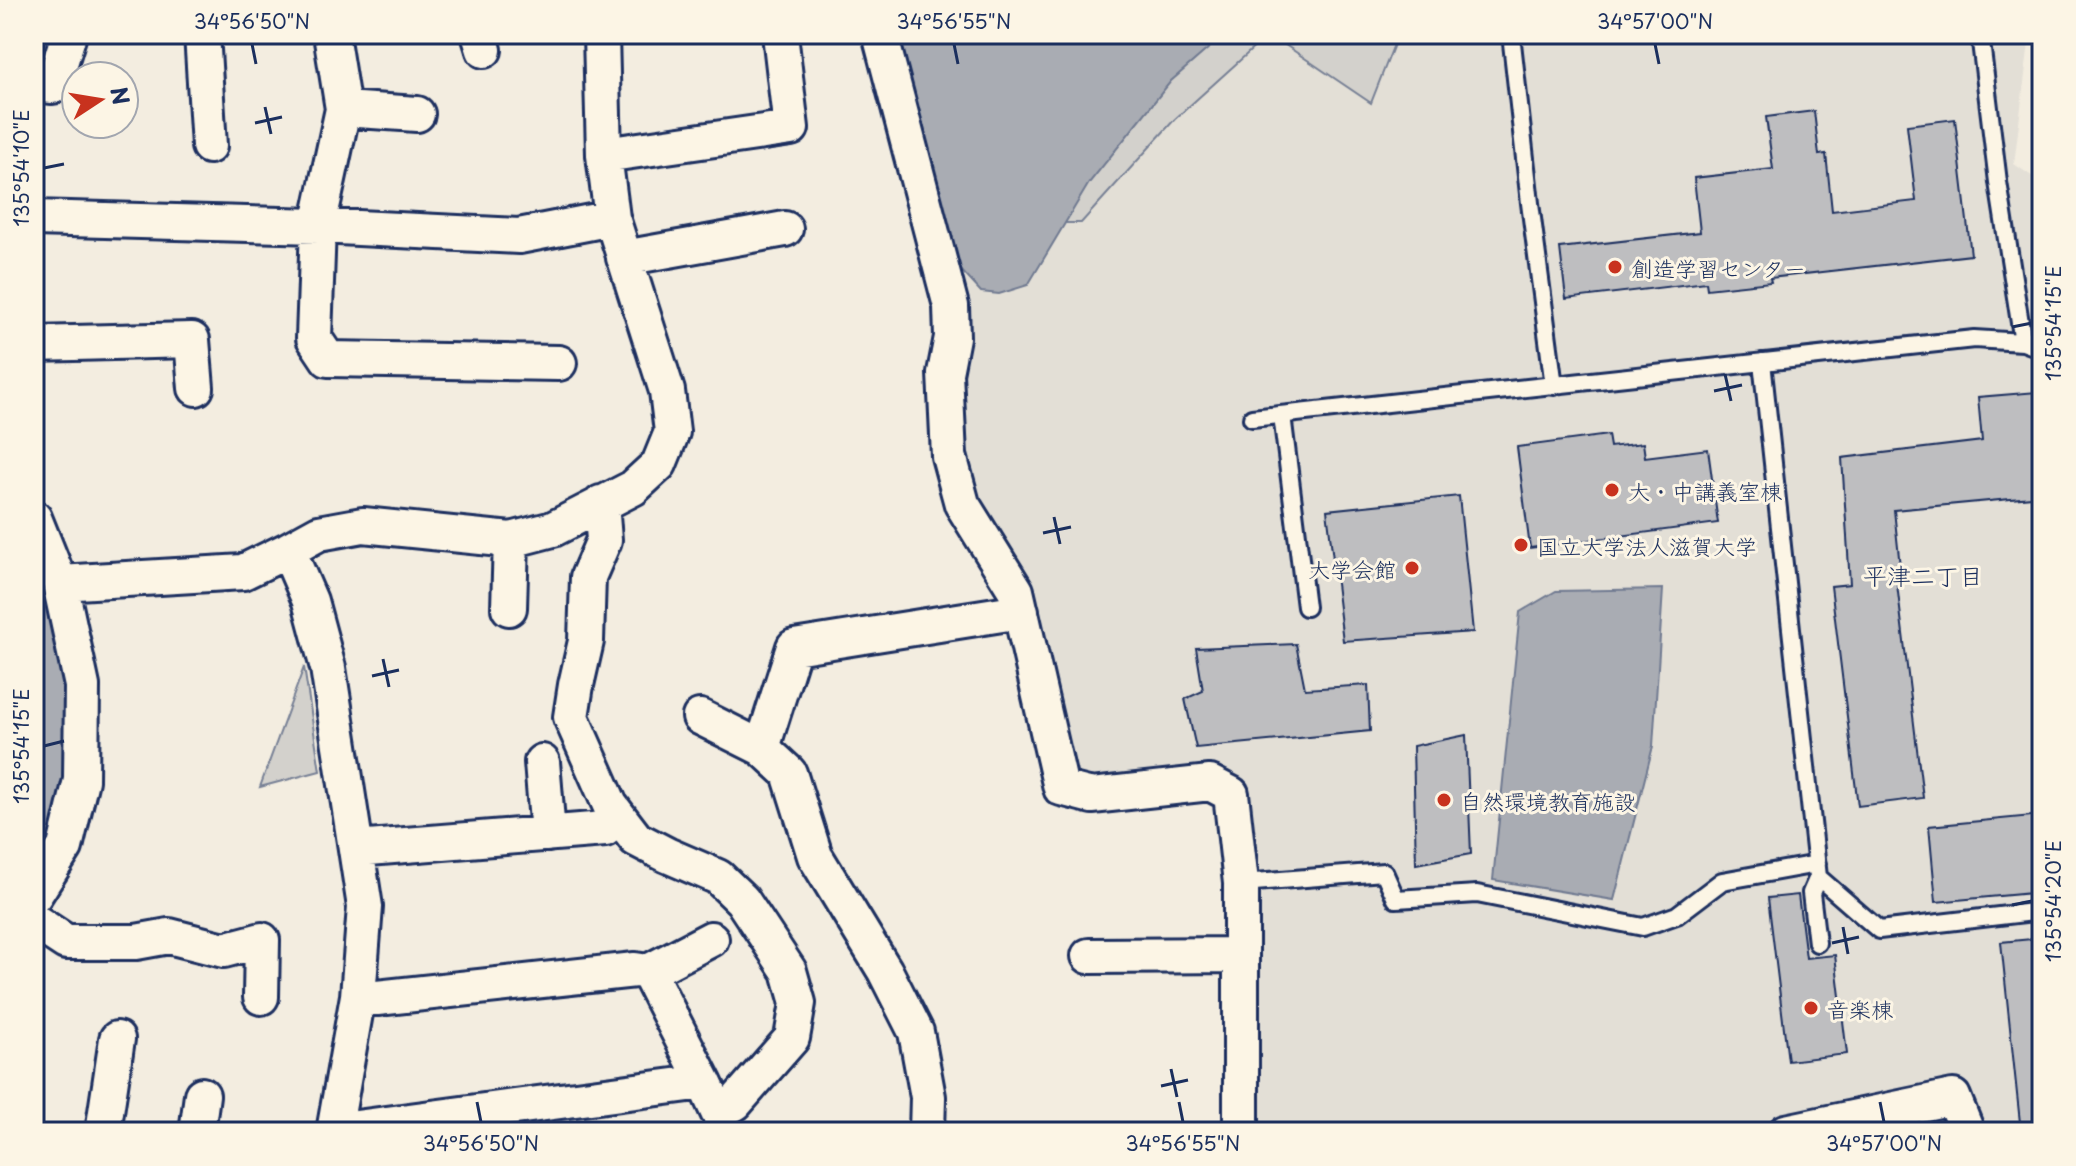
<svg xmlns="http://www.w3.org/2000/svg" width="2076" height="1166" viewBox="0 0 2076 1166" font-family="'Playpen Sans','Klee One',sans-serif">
<rect width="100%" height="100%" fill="#f3ede0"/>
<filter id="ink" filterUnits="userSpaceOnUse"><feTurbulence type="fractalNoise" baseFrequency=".0125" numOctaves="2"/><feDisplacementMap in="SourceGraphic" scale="16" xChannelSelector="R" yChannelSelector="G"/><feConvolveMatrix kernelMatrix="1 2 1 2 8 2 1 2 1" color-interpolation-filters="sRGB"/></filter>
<g filter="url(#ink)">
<path fill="#e3dfd6" d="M 889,34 L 2030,34 L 2014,164 L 2042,183 L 2042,1132 L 1979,1132 L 1959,1086 L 1731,1132 L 1254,1132 L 1239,788 L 1093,784 L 1071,777 L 972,502 Z"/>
<path fill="#d3d1cc" stroke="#778095" stroke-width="2" d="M 1200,34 L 1398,34 L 1371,103 L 1269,34 L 1175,119 L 1081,223 L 1046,223 Z
M 304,667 L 320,771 L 260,787 Z"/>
<path fill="#a9acb3" stroke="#707a91" stroke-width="2" d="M 898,34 L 1225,34 L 1171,81 L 1089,183 L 1028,285 L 999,294 L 981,292 L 959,268 Z
M 1663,589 L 1653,746 L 1614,900 L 1493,880 L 1520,612 L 1556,591 Z"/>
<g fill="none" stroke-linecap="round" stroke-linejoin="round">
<path stroke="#a9acb3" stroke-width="54" d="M 34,631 L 44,667 L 49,723 L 46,777 L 34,817"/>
</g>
<path fill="#bebec0" stroke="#1b2f5e" stroke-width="2" d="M 1814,111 L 1819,155 L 1826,154 L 1832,211 L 1916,201 L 1907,125 L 1955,119 L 1971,255 L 1770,278 L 1771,282 L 1707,289 L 1706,282 L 1566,299 L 1560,248 L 1700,232 L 1694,178 L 1773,169 L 1766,117 Z
M 2037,392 L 2042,442 L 2042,496 L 1894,510 L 1901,576 L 1896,576 L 1923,798 L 1858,806 L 1831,586 L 1850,584 L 1842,458 L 1982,441 L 1978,397 Z
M 1608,435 L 1610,447 L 1643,443 L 1645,457 L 1708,449 L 1718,523 L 1530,548 L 1517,447 Z
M 1459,496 L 1473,632 L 1343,641 L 1327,510 Z
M 1296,644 L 1305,689 L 1368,685 L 1370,731 L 1196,748 L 1185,699 L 1203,691 L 1196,648 Z
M 1466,735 L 1471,854 L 1416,864 L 1413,746 Z
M 2042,815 L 2042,892 L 1936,902 L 1929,826 Z
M 1798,895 L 1806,958 L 1835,955 L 1847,1054 L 1788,1061 L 1768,898 Z
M 2042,938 L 2042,1132 L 2021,1132 L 2001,942 Z"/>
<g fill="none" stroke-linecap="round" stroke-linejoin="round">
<g stroke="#1b2f5e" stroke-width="22">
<path id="service" d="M 1511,34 L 1530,203 L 1554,386
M 1980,34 L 1998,182 L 2023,342
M 1762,362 L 1818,877 L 1811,893 L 1817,943
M 1282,415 L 1306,607
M 1252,418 L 1974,339 L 2023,342 L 2042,349
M 1818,877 L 1879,930 L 2042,911
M 1241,883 L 1384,872 L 1396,899 L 1477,894 L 1643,927 L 1677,915 L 1722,881 L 1817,864"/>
</g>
<g stroke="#1b2f5e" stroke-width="40">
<path id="minor" d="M 202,34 L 209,146
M 331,34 L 343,109 L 318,226 L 314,338 L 328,359 L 559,363
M 479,34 L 484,50
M 880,34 L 951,306 L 952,337 L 945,373 L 949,456 L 962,504 L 1016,591 L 1061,788 L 1092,796 L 1210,783 L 1231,794 L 1241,883 L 1241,1132
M 34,84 L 53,86 L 69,34
M 343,109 L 417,114
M 604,155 L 791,128 L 780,34
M 34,218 L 318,226 L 519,236 L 612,218
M 624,258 L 785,229
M 34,344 L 192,340 L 196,388
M 601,503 L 604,540 L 588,577 L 586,641 L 576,685 L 571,717 L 610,805 L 636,839 L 667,855 L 718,877 L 742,900 L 789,971 L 798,1003 L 792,1038 L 735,1103 L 718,1112 L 704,1082
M 34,518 L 60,583 L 82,686 L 81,780 L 65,847 L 34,896
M 288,550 L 310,601 L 328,668 L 365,907 L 358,996 L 334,1132
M 60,583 L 243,572 L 288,550 L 319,533 L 363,525 L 511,540 L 553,529 L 633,488 L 659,464 L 672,432 L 667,391 L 612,218 L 604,155 L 601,34
M 509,608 L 511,540
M 700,717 L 762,748 L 789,773 L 815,856 L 885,971 L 916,1032 L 928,1097 L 927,1132
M 762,748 L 794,647 L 1021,611
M 542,762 L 548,834
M 356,849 L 605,829
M 34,921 L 66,942 L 136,942 L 169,936 L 224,950 L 262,940 L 261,997
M 1089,956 L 1241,955
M 648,972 L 711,939
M 335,1127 L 349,1129 L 704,1082 L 648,972 L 635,970 L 377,998 L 358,996
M 103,1132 L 117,1039
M 197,1132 L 202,1095
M 1786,1132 L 1953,1097 L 1967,1132"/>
</g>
<use href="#service" stroke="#fcf5e5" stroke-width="16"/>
<use href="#minor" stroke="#fcf5e5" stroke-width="34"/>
</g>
</g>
<path fill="none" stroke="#1b2f5e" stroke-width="3" d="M 252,44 L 256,64M 954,44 L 958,64M 1655,44 L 1659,64M 265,107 L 271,134M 255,123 L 282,117M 44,168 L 64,164M 2012,327 L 2032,323M 1725,374 L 1731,401M 1714,391 L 1742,385M 1054,517 L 1060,544M 1043,533 L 1071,527M 383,659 L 389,687M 372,676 L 399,670M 44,746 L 64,741M 2012,905 L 2032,901M 1843,927 L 1848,954M 1832,943 L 1859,937M 1171,1069 L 1177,1097M 1161,1086 L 1188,1080M 477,1102 L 481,1122M 1179,1102 L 1183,1122M 1880,1102 L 1884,1122"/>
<g fill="#c8321e" stroke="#fcf5e5" stroke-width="3">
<circle cx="1615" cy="267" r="8"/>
<circle cx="1612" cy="490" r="8"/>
<circle cx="1521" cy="545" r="8"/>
<circle cx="1412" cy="568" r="8"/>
<circle cx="1444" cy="800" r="8"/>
<circle cx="1811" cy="1008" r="8"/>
</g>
<g text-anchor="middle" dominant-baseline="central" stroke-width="6" stroke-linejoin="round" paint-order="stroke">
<g font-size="22" fill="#1b2f5e" stroke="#fcf5e5" text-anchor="start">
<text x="1631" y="267">創造学習センター</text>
<text x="1628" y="490">大・中講義室棟</text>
<text x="1537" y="545">国立大学法人滋賀大学</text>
<text x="1396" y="568" text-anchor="end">大学会館</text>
<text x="1460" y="800">自然環境教育施設</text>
<text x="1827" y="1008">音楽棟</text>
</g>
<g font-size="24" fill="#1b2f5e" stroke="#fcf5e5">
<text x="1923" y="575">平津二丁目</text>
</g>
</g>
<rect width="2076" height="1166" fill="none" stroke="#fcf5e5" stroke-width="88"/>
<g transform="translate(100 100) rotate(78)"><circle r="38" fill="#fcf5e5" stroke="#a2a6af" stroke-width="2"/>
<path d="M0-6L14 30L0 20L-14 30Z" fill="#c8321e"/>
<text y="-12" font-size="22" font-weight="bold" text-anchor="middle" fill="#1b2f5e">N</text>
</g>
<rect x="44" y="44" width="1988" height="1078" fill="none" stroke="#1b2f5e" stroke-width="3"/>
<g font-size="20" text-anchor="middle" fill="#1b2f5e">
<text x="252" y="29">34°56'50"N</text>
<text x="954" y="29">34°56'55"N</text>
<text x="1655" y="29">34°57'00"N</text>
<text transform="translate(22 168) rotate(-90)" y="7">135°54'10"E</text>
<text transform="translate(2054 323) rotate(-90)" y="7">135°54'15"E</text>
<text transform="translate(22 746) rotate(-90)" y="7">135°54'15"E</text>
<text transform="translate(2054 901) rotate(-90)" y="7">135°54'20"E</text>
<text x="481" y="1151">34°56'50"N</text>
<text x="1183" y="1151">34°56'55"N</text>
<text x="1884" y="1151">34°57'00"N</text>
</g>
</svg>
